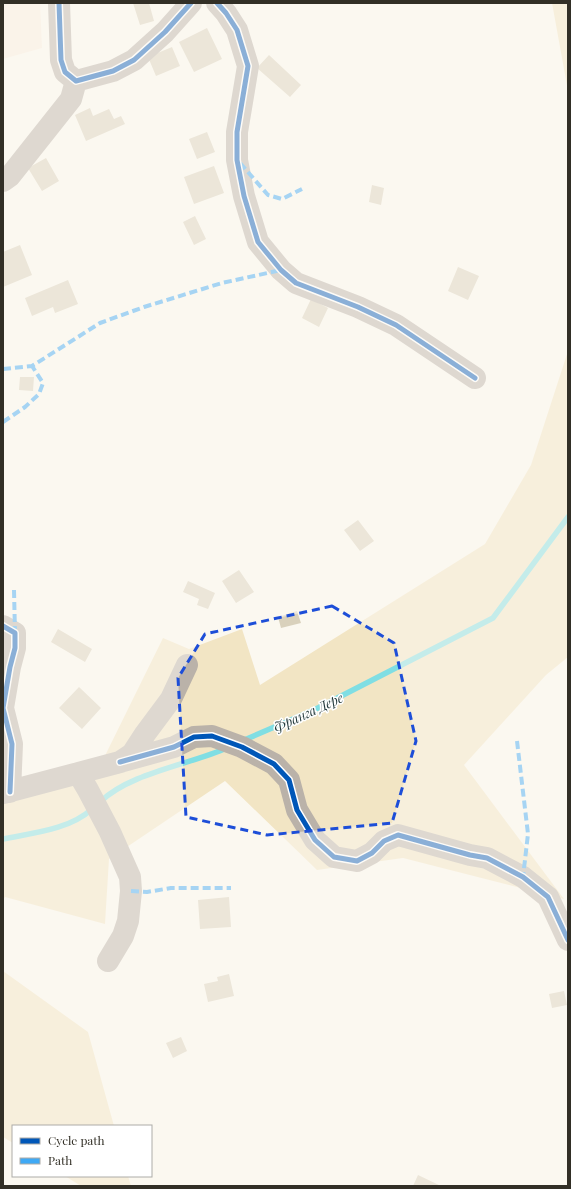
<svg xmlns="http://www.w3.org/2000/svg" width="571" height="1189" viewBox="0 0 571 1189" font-family="'Playfair Display',serif">
<rect width="100%" height="100%" fill="#fbf8f0"/>
<path fill="#f9eee0" d="M 3,3 L 40,3 L 42,48 L 3,59 Z"/>
<path fill="#f2e5c4" d="M 552,3 L 568,3 L 568,91 Z
M 568,351 L 568,657 L 546,675 L 464,765 L 564,899 L 403,858 L 317,870 L 225,781 L 109,859 L 105,924 L 5,897 L 3,900 L 3,798 L 95,776 L 163,638 L 189,649 L 242,629 L 260,685 L 485,544 L 531,465 Z
M 3,971 L 88,1032 L 114,1126 L 13,1126 L 13,1143 L 3,1137 Z
M 65,1176 L 128,1176 L 131,1186 L 81,1186 Z"/>
<g fill="none" stroke-linecap="round" stroke-linejoin="round">
<path stroke="#80dee3" stroke-width="5.5" d="M 242,741 L 314,710 L 493,618 L 568,517
M 100,802 C 130,773 188,765 227,748
M 3,839 C 32,833 69,830 92,809"/>
</g>
<path fill="#d9d1bc" d="M 133,3 L 149,3 L 154,21 L 140,25 Z
M 207,28 L 222,59 L 194,72 L 179,42 Z
M 172,47 L 180,66 L 156,76 L 148,57 Z
M 269,55 L 301,85 L 290,97 L 257,68 Z
M 90,108 L 93,116 L 109,109 L 114,119 L 121,116 L 125,124 L 86,141 L 75,115 Z
M 207,132 L 215,152 L 197,159 L 189,139 Z
M 46,158 L 59,181 L 42,191 L 28,168 Z
M 214,166 L 224,193 L 194,204 L 184,177 Z
M 372,185 L 384,188 L 381,205 L 369,202 Z
M 195,216 L 206,239 L 194,245 L 183,222 Z
M 20,245 L 32,275 L 3,287 L 3,252 Z
M 458,267 L 479,276 L 468,300 L 448,291 Z
M 68,280 L 78,304 L 55,313 L 53,307 L 32,316 L 25,298 Z
M 311,299 L 328,308 L 319,327 L 302,318 Z
M 20,377 L 34,377 L 33,391 L 19,390 Z
M 358,520 L 374,541 L 360,551 L 344,530 Z
M 239,570 L 254,592 L 236,603 L 222,581 Z
M 188,581 L 215,593 L 208,609 L 197,605 L 199,599 L 183,592 Z
M 297,611 L 301,623 L 281,628 L 278,617 Z
M 58,629 L 92,649 L 85,662 L 51,642 Z
M 79,687 L 101,708 L 82,729 L 59,708 Z
M 229,897 L 231,927 L 200,929 L 198,900 Z
M 229,974 L 234,996 L 208,1002 L 204,984 L 218,981 L 217,977 Z
M 564,991 L 567,1005 L 552,1008 L 549,994 Z
M 181,1037 L 187,1051 L 173,1058 L 166,1043 Z
M 418,1175 L 441,1186 L 413,1186 Z"/>
<g fill="none" stroke-linecap="round" stroke-linejoin="round">
<path stroke="#bab2a9" stroke-width="22" d="M 59,3 L 61,60 L 65,72 L 76,81 L 113,71 L 134,60 L 165,32 L 191,3
M 217,3 L 226,13 L 237,30 L 248,66 L 237,132 L 237,160 L 244,196 L 258,242 L 281,270 L 296,283 L 358,307 L 396,325 L 475,378
M 3,181 L 10,176 L 71,99 L 76,81
M 3,626 L 15,633 L 15,648 L 10,667 L 3,708 L 12,744 L 10,792
M 120,762 L 174,747 L 194,737 L 212,736 L 242,747 L 274,764 L 289,780 L 297,810 L 315,840 L 334,857 L 357,861 L 372,853 L 384,841 L 398,835 L 470,855 L 487,858 L 523,877 L 548,897 L 568,940
M 78,773 L 88,790 L 110,832 L 130,877 L 131,891 L 128,921 L 123,936 L 108,961
M 3,793 L 120,762 L 132,754 L 145,734 L 171,699 L 187,665"/>
<path stroke="#3fa9f5" stroke-width="4" stroke-dasharray="8 4" stroke-linecap="butt" d="M 240,163 L 268,195 L 282,199 L 302,189
M 3,369 L 32,366 L 100,323 L 144,307 L 222,283 L 281,270
M 3,422 L 25,407 L 39,394 L 43,383 L 32,366
M 14,590 L 15,633
M 517,741 L 528,834 L 523,877
M 131,891 L 147,892 L 171,888 L 231,888"/>
<g stroke="#fff" stroke-width="8">
<path id="cycleway" d="M 59,3 L 61,60 L 65,72 L 76,81 L 113,71 L 134,60 L 165,32 L 191,3
M 217,3 L 226,13 L 237,30 L 248,66 L 237,132 L 237,160 L 244,196 L 258,242 L 281,270 L 296,283 L 358,307 L 396,325 L 475,378
M 3,626 L 15,633 L 15,648 L 10,667 L 3,708 L 12,744 L 10,792
M 120,762 L 174,747 L 194,737 L 212,736 L 242,747 L 274,764 L 289,780 L 297,810 L 315,840 L 334,857 L 357,861 L 372,853 L 384,841 L 398,835 L 470,855 L 487,858 L 523,877 L 548,897 L 568,940"/>
</g>
<use href="#cycleway" stroke="#0057b8" stroke-width="5"/>
</g>
<path d="M0 0H571V1189H0ZM 332,606 L 394,643 L 416,741 L 392,823 L 267,835 L 186,817 L 178,678 L 205,634 Z" fill="#fbf8f0" fill-opacity=".55" fill-rule="evenodd"/>
<path fill="none" stroke="#1d4ed8" stroke-width="3" stroke-dasharray="8 5" stroke-linejoin="round" d="M 332,606 L 394,643 L 416,741 L 392,823 L 267,835 L 186,817 L 178,678 L 205,634 Z"/>
<g text-anchor="middle" dominant-baseline="central" stroke-width="3" stroke-linejoin="round" paint-order="stroke">
<g font-size="13" font-style="italic" fill="#1f3638" stroke="#fff">
<text transform="translate(308 712) rotate(-25)">Франга Дере</text>
</g>
</g>
<rect width="571" height="1189" fill="none" stroke="#322f26" stroke-width="8"/>
<rect x="12" y="1125" width="140" height="52" fill="#ffffff" stroke="#adaca8"/>
<rect x="20" y="1138" width="20" height="6" fill="#0057b8" stroke="#adaca8"/>
<text x="48" y="1145" font-size="12" fill="#322f26">Cycle path</text>
<rect x="20" y="1158" width="20" height="6" fill="#3fa9f5" stroke="#adaca8"/>
<text x="48" y="1165" font-size="12" fill="#322f26">Path</text>
</svg>
